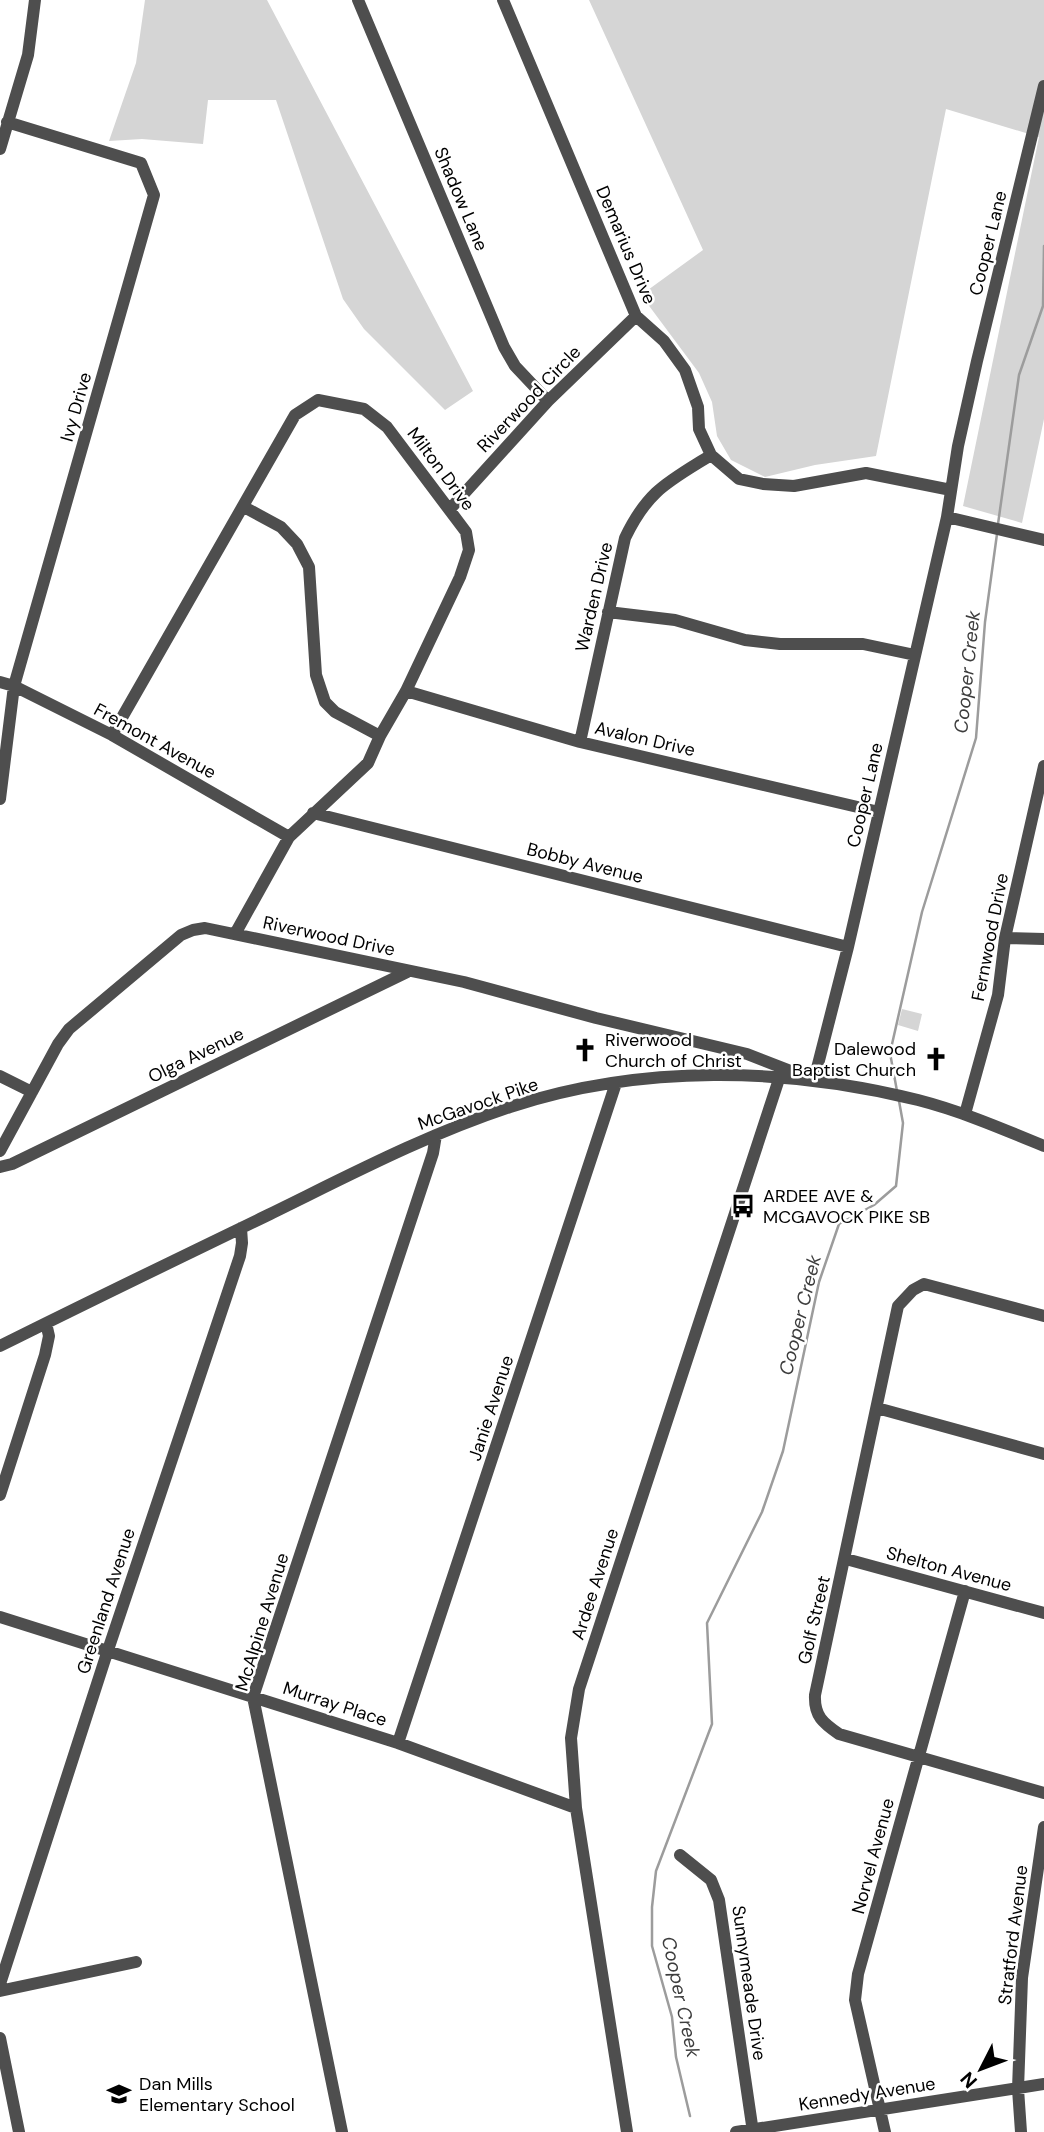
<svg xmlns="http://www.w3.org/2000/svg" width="1044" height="2132" viewBox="0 0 1044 2132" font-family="'DM Sans',sans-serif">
<rect width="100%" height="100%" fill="#fff"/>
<path fill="#d5d5d5" d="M 145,0 L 267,0 L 473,391 L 445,410 L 364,329 L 343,299 L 276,100 L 208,100 L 203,144 L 142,139 L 109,141 L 136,63 Z
M 589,0 L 1044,0 L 1044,419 L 1022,523 L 963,506 L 1039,137 L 946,109 L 876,456 L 815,465 L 765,477 L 731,460 L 717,436 L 712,402 L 699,373 L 641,295 L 703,250 Z
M 902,1009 L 922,1014 L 918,1031 L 898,1025 Z"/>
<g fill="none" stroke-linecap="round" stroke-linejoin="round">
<path stroke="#9c9c9c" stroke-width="2.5" d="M 998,524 L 1019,375 L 1043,306 L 1044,246
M 897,1091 L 890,1053 L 922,912 L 976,738 L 985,622 L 997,534
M 690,2116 L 676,2057 L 672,2017 L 652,1946 L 652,1907 L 656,1871 L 712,1724 L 707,1623 L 762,1512 L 783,1451 L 819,1282 L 839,1224 L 874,1205 L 896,1186 L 903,1123 L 899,1101"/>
<path stroke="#4e4e4e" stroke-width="12" d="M 358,0 L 504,347 L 515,366 L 548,401
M 503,0 L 636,316 L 664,341 L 685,370 L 698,407 L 699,429 L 711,455 L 739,479 L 763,484 L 794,486 L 866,473 L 951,490
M 0,149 L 28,55 L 35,0
M 244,507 L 281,527 L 297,544 L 309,567 L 316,675 L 325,702 L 335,712 L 380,736
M 450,509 L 548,401 L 636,316
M 947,517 L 1044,540
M 608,612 L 675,620 L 745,640 L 780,644 L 863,644 L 915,655
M 0,682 L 14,686 L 112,735 L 289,837
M 406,691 L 580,742 L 879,812
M 112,735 L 295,415 L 318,400 L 364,409 L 387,427 L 466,532 L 469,550 L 460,577 L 406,691 L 380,736 L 368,763 L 289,837 L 235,934
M 580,742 L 625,538 C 648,490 668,482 711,455
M 0,799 L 14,686 L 154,195 L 141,163 L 7,122
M 313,813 L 848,947
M 1005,938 L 1044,939
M 0,1076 L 32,1092
M 965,1114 L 998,995 L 1005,938 L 1044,766
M 0,1151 L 58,1044 L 69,1029 L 181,935 L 193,930 L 205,928 L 464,982 L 596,1018 L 747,1054 L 814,1080 L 848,947 L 947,517 L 958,446 L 977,361 L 1044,86
M 0,1167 L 12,1164 L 407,972
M 1044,1316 L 924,1284 L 913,1290 L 898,1306 L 815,1695 C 814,1716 823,1723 839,1734 L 1044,1793
M 0,1346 C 88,1302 177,1259 266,1216 C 346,1177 425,1135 510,1107 C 641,1064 786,1067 918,1100 C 961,1111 1003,1129 1044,1146
M 877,1408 L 1044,1454
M 0,1495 L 45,1355 L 49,1336 L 46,1323
M 846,1559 L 1044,1613
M 0,1617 L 398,1743 L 576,1808
M 398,1743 L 616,1083
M 680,1855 L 711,1880 L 719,1900 L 753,2132
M 0,1984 L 107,1653 L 240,1256 L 242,1243 L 241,1228
M 0,1991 L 136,1962
M 0,2038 L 19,2132
M 342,2132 L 253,1697 L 433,1153 L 436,1135
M 627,2132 L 576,1808 L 571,1738 L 579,1689 L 779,1079 L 779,1074
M 736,2132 L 1044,2084
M 885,2132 L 855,2000 L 858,1974 L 965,1591
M 1021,2132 L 1018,2089 L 1022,1978 L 1044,1827"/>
</g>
<defs>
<g id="church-bare" transform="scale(1.89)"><path d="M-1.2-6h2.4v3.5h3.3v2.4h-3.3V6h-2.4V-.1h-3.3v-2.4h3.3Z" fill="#000" stroke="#fff" stroke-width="2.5" paint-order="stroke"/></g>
<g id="bus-bare" transform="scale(1.89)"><path d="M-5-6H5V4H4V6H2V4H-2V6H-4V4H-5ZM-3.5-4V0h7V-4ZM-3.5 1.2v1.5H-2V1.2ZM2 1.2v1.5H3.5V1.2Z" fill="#000" stroke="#fff" stroke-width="2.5" paint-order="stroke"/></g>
<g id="school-bare" transform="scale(1.89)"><path d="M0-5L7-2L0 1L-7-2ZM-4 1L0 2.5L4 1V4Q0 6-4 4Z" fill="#000" stroke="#fff" stroke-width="2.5" paint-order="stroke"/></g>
</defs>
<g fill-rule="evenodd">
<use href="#church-bare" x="585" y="1050"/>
<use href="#church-bare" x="936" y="1059"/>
<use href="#bus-bare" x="743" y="1206"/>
<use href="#school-bare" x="119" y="2094"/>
</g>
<g text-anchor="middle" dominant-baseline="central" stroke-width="5" stroke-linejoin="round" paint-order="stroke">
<g font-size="18" fill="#000" stroke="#fff">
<text transform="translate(461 199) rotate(67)">Shadow Lane</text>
<text transform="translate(988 243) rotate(-76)">Cooper Lane</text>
<text transform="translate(626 245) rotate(67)">Demarius Drive</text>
<text transform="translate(529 399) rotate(-46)">Riverwood Circle</text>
<text transform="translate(76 407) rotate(-74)">Ivy Drive</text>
<text transform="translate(441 469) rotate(53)">Milton Drive</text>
<text transform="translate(594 597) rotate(-77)">Warden Drive</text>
<text transform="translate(645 739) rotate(13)">Avalon Drive</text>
<text transform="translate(155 741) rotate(29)">Fremont Avenue</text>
<text transform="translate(865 795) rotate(-77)">Cooper Lane</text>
<text transform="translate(585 863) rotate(14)">Bobby Avenue</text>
<text transform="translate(329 936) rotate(12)">Riverwood Drive</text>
<text transform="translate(990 937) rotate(-79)">Fernwood Drive</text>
<text transform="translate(196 1055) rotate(-26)">Olga Avenue</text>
<text transform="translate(478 1104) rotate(-19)">McGavock Pike</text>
<text transform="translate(491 1408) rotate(-72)">Janie Avenue</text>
<text transform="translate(949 1569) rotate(15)">Shelton Avenue</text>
<text transform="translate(595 1584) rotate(-72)">Ardee Avenue</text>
<text transform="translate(106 1601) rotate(-72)">Greenland Avenue</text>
<text transform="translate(814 1620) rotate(-77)">Golf Street</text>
<text transform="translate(262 1622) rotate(-73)">McAlpine Avenue</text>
<text transform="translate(335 1704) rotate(18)">Murray Place</text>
<text transform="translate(873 1856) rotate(-75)">Norvel Avenue</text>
<text transform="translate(1013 1935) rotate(-83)">Stratford Avenue</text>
<text transform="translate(749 1983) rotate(82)">Sunnymeade Drive</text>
<text transform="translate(867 2094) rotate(-9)">Kennedy Avenue</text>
</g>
<g font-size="18" fill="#000" stroke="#fff" text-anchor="start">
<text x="605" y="1040">Riverwood<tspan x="605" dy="21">Church of Christ</tspan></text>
<text x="916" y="1049" text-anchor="end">Dalewood<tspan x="916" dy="21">Baptist Church</tspan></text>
<text x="763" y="1196">ARDEE AVE &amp;<tspan x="763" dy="21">MCGAVOCK PIKE SB</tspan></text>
<text x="139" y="2084">Dan Mills<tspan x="139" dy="21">Elementary School</tspan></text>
</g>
<g font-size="19" font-style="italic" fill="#3d3d3d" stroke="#fff">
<text transform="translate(967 672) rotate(-84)">Cooper Creek</text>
<text transform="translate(800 1315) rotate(-76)">Cooper Creek</text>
<text transform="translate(681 1997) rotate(78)">Cooper Creek</text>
</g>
</g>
<g transform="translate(981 2069) rotate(228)" stroke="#ffffff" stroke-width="5" paint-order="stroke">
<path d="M0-5L12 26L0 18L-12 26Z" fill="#000000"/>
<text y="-10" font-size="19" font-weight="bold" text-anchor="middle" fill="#000000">N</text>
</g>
</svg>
